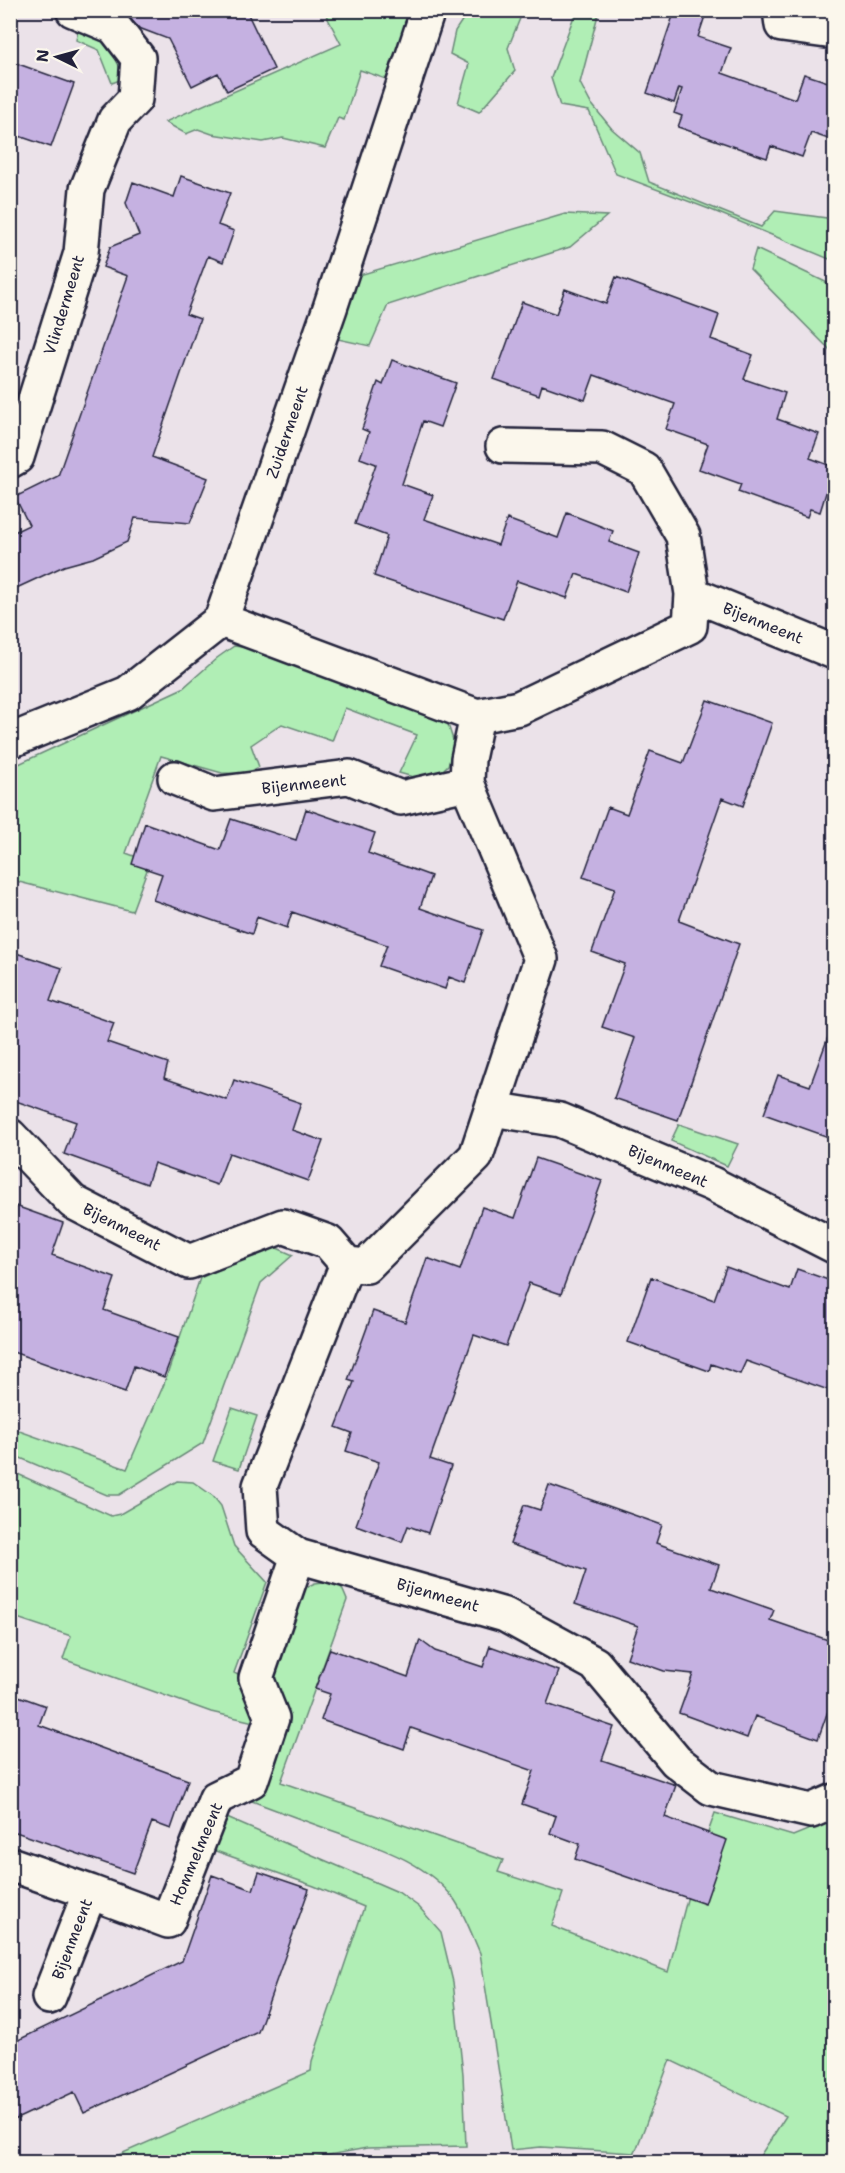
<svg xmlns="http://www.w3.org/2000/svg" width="845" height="2173" viewBox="0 0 845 2173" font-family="'Shantell Sans',sans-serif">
<rect width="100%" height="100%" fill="#ebe2e9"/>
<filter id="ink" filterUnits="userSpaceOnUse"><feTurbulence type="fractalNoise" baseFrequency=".0167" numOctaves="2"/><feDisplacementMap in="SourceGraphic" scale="12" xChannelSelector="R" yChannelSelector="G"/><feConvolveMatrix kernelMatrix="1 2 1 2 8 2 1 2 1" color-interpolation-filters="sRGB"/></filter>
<g filter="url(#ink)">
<path fill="#b0eeb5" stroke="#698878" stroke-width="1.5" d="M 469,10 L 523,11 L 508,48 L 515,71 L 479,112 L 458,103 L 469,64 L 450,54 L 455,31 Z
M 324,11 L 410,11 L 386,79 L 360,70 L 344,120 L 338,118 L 325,148 L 283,138 L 263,142 L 212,134 L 198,129 L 186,134 L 165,122 L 341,44 Z
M 576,11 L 599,11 L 580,83 L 590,102 L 612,129 L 640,153 L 649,182 L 761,227 L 775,211 L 834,219 L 834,261 L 709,209 L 616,174 L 589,111 L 560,106 L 551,78 Z
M 80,20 L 100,27 L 125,78 L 112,83 L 99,50 L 76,40 Z
M 565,214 L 607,216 L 570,247 L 388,305 L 370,346 L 333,338 L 356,276 Z
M 756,249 L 834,286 L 834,354 L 750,269 Z
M 234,646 L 265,650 L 445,715 L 455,746 L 448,765 L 431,782 L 399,773 L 417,735 L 345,708 L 332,741 L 282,724 L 251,745 L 259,767 L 246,774 L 222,773 L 161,756 L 126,853 L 150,862 L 132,911 L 11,880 L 10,768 L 183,688 L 217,658 Z
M 679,1124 L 738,1144 L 727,1166 L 671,1141 Z
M 267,1248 L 277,1248 L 293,1255 L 261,1283 L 203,1443 L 119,1495 L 107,1495 L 11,1454 L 11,1428 L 127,1469 L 164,1384 L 200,1278 Z
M 232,1408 L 257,1416 L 239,1469 L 213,1461 Z
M 11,1471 L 111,1516 L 120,1514 L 177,1481 L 193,1482 L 213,1496 L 221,1506 L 234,1546 L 267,1582 L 234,1673 L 244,1678 L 258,1723 L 211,1712 L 63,1659 L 71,1636 L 11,1616 Z
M 332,1581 L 341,1586 L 347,1600 L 281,1782 L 503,1860 L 498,1872 L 563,1893 L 552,1926 L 668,1972 L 695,1869 L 715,1813 L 793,1836 L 834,1819 L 834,2162 L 756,2162 L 786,2116 L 670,2060 L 635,2153 L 541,2147 L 511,2150 L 480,1953 C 472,1935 465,1915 454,1899 C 426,1862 380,1848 339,1833 C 310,1823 281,1812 252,1801 L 285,1714 L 270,1672 L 304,1588 L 315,1583 Z
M 227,1818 L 398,1892 L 419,1907 L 441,1932 L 453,1982 L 463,2074 L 466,2146 L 367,2148 L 291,2162 L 78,2162 L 92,2156 L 114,2157 L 311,2071 L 312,2061 L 364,1907 L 314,1886 L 210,1849 L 219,1825 Z"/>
<path fill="#c5b1e1" stroke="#22223b" stroke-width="1.5" d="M 122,10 L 246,10 L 274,69 L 227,91 L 218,73 L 192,86 L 168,39 L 139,28 Z
M 675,10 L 707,10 L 698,37 L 731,48 L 722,73 L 795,99 L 804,74 L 834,84 L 834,141 L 811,133 L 802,157 L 771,146 L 767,158 L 678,127 L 682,116 L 674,113 L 682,89 L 679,88 L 674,103 L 647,93 Z
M 10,61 L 74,84 L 51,147 L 10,133 Z
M 181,176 L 230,193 L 218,225 L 234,231 L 223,262 L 208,256 L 186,314 L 200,319 L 152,457 L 208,478 L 190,523 L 135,518 L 127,542 L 93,558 L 64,566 L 10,591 L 10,534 L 29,525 L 15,497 L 58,476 L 128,276 L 103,267 L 110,247 L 139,235 L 126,203 L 133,182 L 174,197 Z
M 616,277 L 719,315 L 711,339 L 753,355 L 744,379 L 785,393 L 777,419 L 819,434 L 810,458 L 834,467 L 820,512 L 810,509 L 807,517 L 738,492 L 741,484 L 699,469 L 708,444 L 666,429 L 675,404 L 594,375 L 585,400 L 542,385 L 539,395 L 494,379 L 522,302 L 556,314 L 565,289 L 606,304 Z
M 392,360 L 456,383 L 440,427 L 423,421 L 402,484 L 433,495 L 424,519 L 498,545 L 507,519 L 558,538 L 567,513 L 613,531 L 609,542 L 639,553 L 626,592 L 576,574 L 567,598 L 517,581 L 503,619 L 374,576 L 387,536 L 355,524 L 376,464 L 360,458 L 369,432 L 362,429 L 378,382 L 383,385 Z
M 707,700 L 772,723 L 743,806 L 722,798 L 679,921 L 739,944 L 678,1120 L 614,1098 L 635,1038 L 602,1027 L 625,964 L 592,952 L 615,888 L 583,877 L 608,807 L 627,814 L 650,751 L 683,763 Z
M 306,809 L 375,833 L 368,853 L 431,876 L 420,908 L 483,930 L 465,983 L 449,977 L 445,989 L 379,966 L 387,945 L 292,912 L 287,928 L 257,917 L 252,934 L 153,900 L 162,874 L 132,864 L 145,823 L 220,850 L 231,819 L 296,840 Z
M 10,951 L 62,968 L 50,1001 L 114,1023 L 107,1042 L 168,1063 L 164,1078 L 227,1100 L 234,1080 L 301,1103 L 292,1130 L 323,1141 L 308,1181 L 229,1153 L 217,1185 L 154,1163 L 147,1184 L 64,1154 L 76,1122 L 10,1099 Z
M 831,1029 L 834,1029 L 834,1139 L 764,1114 L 778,1075 L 810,1086 Z
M 536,1158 L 602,1181 L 561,1294 L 529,1283 L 506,1346 L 474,1335 L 430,1459 L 451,1466 L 428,1533 L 408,1526 L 402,1542 L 356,1525 L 379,1462 L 346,1451 L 352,1433 L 336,1427 L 354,1382 L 348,1380 L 373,1311 L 405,1322 L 427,1258 L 460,1270 L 482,1207 L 515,1218 Z
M 10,1204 L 63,1223 L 52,1255 L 115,1278 L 104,1310 L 179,1337 L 164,1377 L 134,1366 L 125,1392 L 10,1351 Z
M 726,1267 L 790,1290 L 797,1269 L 834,1282 L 834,1392 L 746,1361 L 740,1374 L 711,1364 L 709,1371 L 628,1342 L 651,1277 L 714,1300 Z
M 549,1485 L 662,1525 L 656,1543 L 719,1565 L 711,1588 L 774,1610 L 770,1620 L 834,1642 L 834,1694 L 818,1739 L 755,1716 L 747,1738 L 679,1713 L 693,1674 L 664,1671 L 627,1658 L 638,1626 L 575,1604 L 586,1571 L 510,1544 L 524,1505 L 540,1510 Z
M 420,1640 L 435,1651 L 483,1667 L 490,1646 L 559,1671 L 547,1704 L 614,1727 L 602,1760 L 676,1785 L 665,1817 L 727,1840 L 705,1904 L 575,1859 L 580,1844 L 550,1833 L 556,1816 L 522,1804 L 534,1771 L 411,1728 L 404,1749 L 321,1720 L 330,1694 L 315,1689 L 330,1649 L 408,1677 Z
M 10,1693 L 46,1706 L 39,1725 L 188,1780 L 171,1829 L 152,1822 L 133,1873 L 10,1830 Z
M 259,1872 L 309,1889 L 258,2032 L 84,2113 L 74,2092 L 10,2122 L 10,2044 L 182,1961 L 212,1875 L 253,1890 Z"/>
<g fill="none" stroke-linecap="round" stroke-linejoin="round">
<g stroke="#22223b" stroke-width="38">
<path id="street" d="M 780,10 L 782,25 L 834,32
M 10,461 L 17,457 L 81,253 L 87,189 L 115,120 L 135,99 L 138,58 L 114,27 L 73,10
M 692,594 L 834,652
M 221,620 L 477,716 L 519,708 L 690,626 L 692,594 L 683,536 L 644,469 L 602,448 L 503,446
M 175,778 L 214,794 L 349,777 L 401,798 L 467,783
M 492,1109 L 560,1120 L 712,1184 L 834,1246
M 10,1136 L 73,1202 L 189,1262 L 283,1226 L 328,1242 L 347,1264 L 366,1266 L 476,1156 L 541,959 L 467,783 L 468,759 L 477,716
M 347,1264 L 260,1486 L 263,1531 L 298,1556 L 505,1615 L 595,1664 L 676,1761 L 711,1788 L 811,1811 L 834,1801
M 10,1864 L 90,1892 L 49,1997
M 90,1892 L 168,1921 L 216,1798 L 251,1781 L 272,1718 L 256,1678 L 298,1556"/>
</g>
<g stroke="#22223b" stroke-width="38">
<path id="secondary" d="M 10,741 L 128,693 L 221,620 L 330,308 L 428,10"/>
</g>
<use href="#street" stroke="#fbf7ec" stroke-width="33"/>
<use href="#secondary" stroke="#fbf7ec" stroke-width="33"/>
</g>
</g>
<g text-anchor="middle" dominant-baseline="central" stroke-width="6" stroke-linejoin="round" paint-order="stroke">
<g font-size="16" fill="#22223b" stroke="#fbf7ec">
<text transform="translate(64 305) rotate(-73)">Vlindermeent</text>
<text transform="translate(287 432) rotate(-71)">Zuidermeent</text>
<text transform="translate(763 623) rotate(22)">Bijenmeent</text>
<text transform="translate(304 784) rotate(-6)">Bijenmeent</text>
<text transform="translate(668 1166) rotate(23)">Bijenmeent</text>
<text transform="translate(122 1227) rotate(27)">Bijenmeent</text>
<text transform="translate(438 1595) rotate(16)">Bijenmeent</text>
<text transform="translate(196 1854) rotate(-67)">Hommelmeent</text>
<text transform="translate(72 1939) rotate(-69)">Bijenmeent</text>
</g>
</g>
<rect width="845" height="2173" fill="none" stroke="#fbf7ec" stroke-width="36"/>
<rect x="18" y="18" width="809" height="2137" fill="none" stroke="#22223b" stroke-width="2" filter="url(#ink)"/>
<g transform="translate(57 57) rotate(275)" stroke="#fbf7ec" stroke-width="4.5" paint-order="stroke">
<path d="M0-4.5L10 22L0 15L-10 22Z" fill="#22223b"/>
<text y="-9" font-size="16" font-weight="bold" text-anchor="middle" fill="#22223b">N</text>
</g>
</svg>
